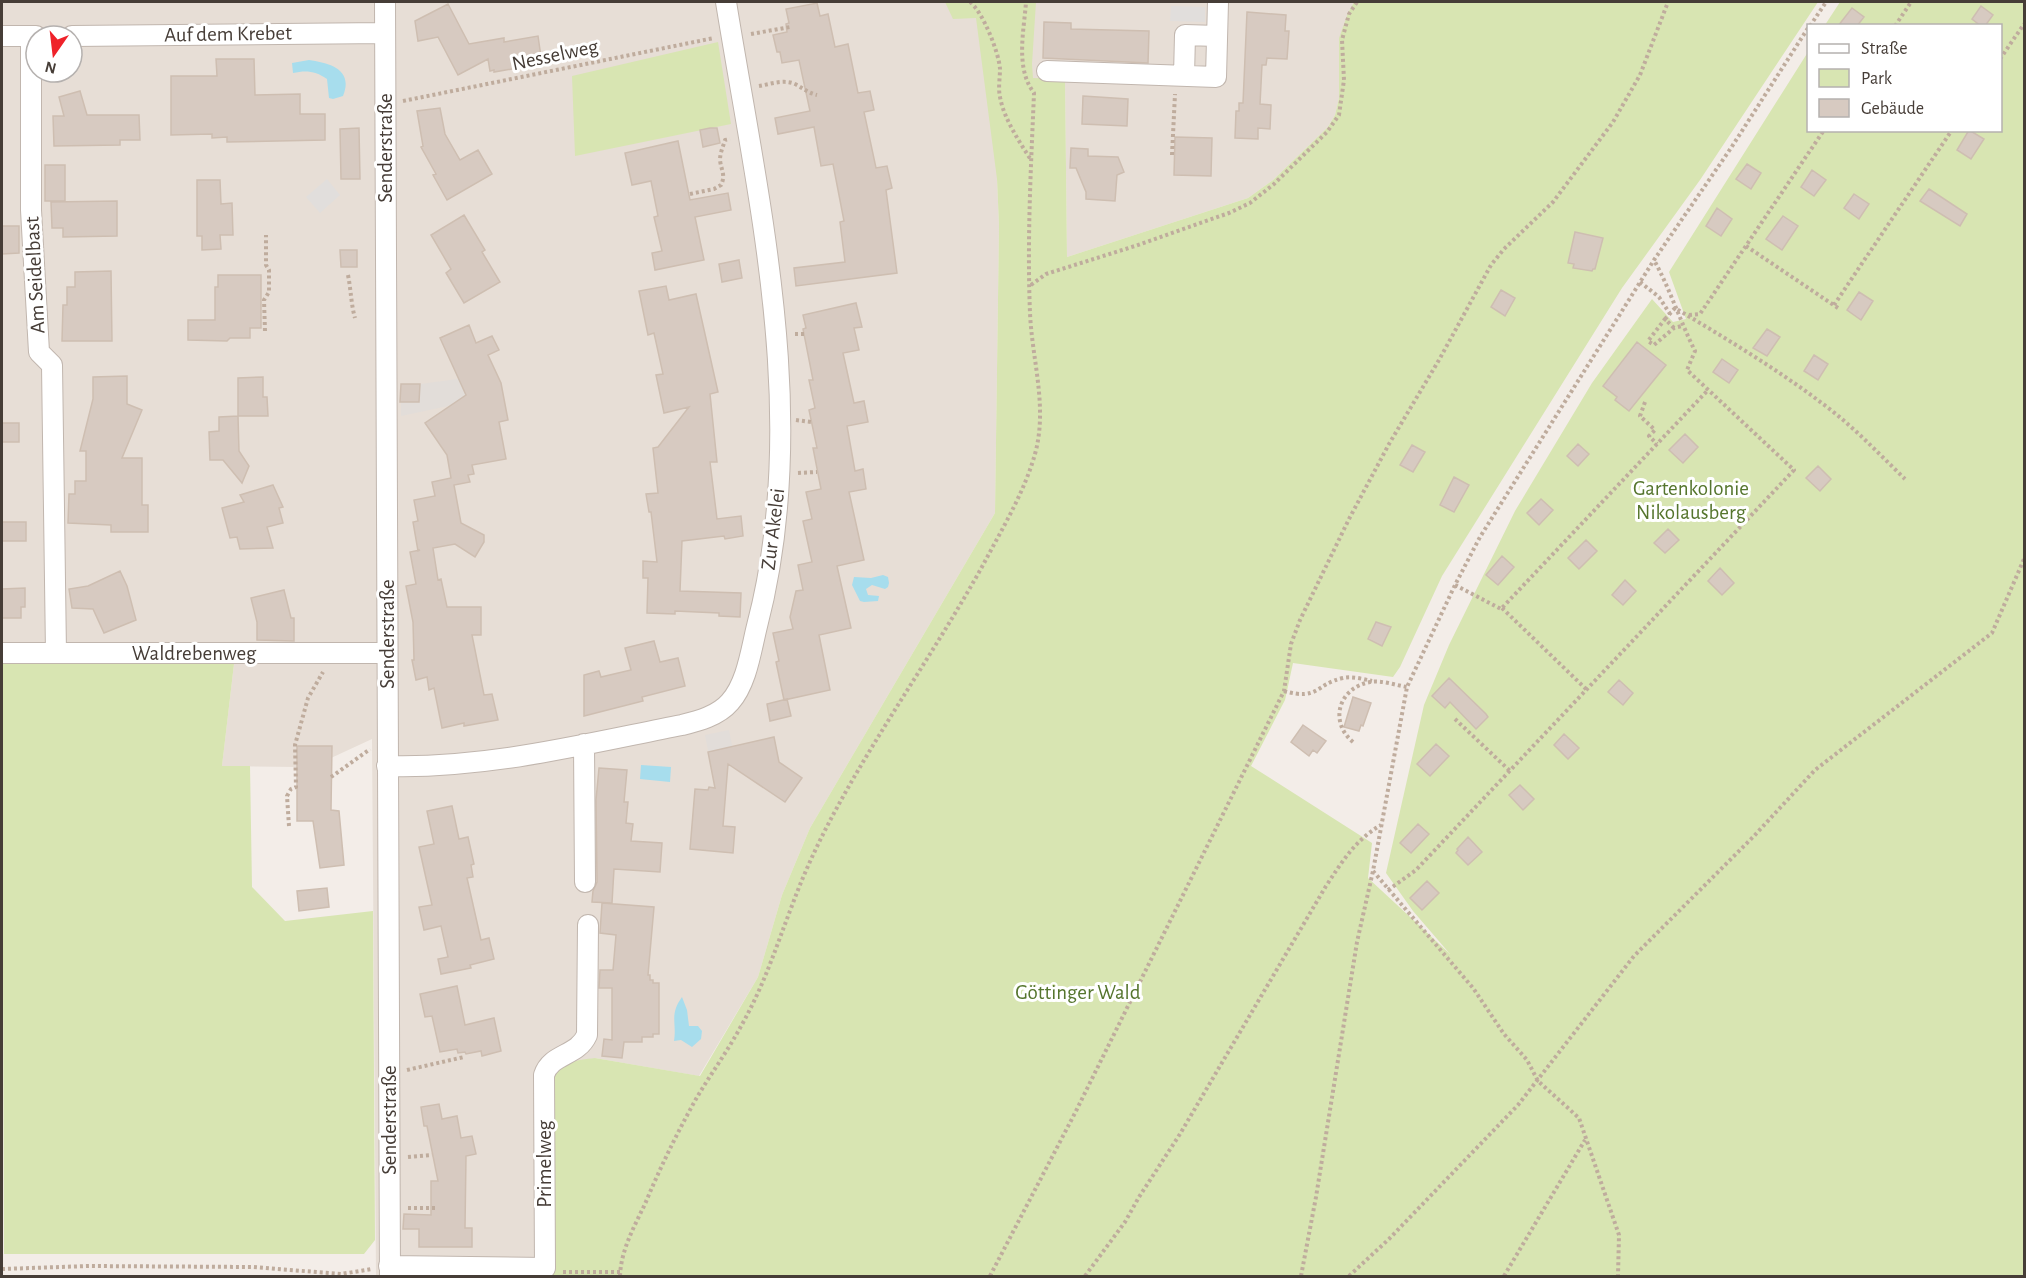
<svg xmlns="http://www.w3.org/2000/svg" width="2026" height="1278" viewBox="0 0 2026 1278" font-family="'Alegreya Sans',sans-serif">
<rect width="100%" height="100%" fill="#f3ede8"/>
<path fill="#e7ded6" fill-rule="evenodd" d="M 2,2 L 1354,2 L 1348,13 L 1339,98 L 1335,115 L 1328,127 L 1273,180 L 1248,198 L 1067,257 L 1065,79 L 997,179 L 999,226 L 995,513 L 810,828 L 782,895 L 758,977 L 699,1076 L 595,1058 L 551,1275 L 584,1276 L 376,1276 L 372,739 L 331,758 L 297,767 L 222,766 L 234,664 L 2,664 ZM 36,36 L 72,36 L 72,72 L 36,72 Z"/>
<path fill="#e2ddd9" d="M 458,379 L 464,391 L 484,387 L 467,402 L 401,416 L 401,384 L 420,384 Z
M 729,730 L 736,765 L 712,770 L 705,735 Z"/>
<path fill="#d8e5b2" d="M 945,2 L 1036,2 L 1032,64 L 1033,78 L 1065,79 L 1067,257 L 1248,198 L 1273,180 L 1328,127 L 1335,115 L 1339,98 L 1339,38 L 1348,13 L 1354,2 L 1818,2 L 1700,180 L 1622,288 L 1442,576 L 1400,667 L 1393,677 L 1293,663 L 1285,700 L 1251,766 L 1372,843 L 1368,878 L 1450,954 L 1413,911 L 1386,873 L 1424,705 L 1449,645 L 1515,511 L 1592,383 L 1652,299 L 1673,322 L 1686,319 L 1669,272 L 1808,52 L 1808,130 L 2000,130 L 2000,26 L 1825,25 L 1840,2 L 2024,2 L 2024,1276 L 551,1275 L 550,1078 C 563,1062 576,1060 595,1058 L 700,1076 L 758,977 L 782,895 L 810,828 L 995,513 L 999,226 L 997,179 L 976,18 L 953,19 Z
M 718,42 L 731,124 L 575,156 L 572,76 Z
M 2,664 L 234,664 L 222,766 L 250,766 L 252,887 L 285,921 L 373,911 L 375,1240 L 364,1254 L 4,1254 Z"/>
<path fill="#e1dedc" d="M 1171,6 L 1205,7 L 1205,22 L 1170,21 Z
M 327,179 L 340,195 L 320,213 L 306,197 Z"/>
<path fill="#a7dded" d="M 309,60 C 329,63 354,69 343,96 L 333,99 L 329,98 L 327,79 C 316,71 306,70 293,73 L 292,63 Z
M 883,575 L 888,577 L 889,583 L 888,587 L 885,589 L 872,585 L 866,589 L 868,595 L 879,596 L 878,601 L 864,602 L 860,601 L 852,585 L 854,577 L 871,578 Z
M 641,765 L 671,767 L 670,782 L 640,779 Z
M 682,997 L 687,1010 L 689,1026 L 698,1026 L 702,1031 L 701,1039 L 692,1047 L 681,1040 L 674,1041 C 677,1022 669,1015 682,997 Z"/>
<path fill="#d7cac1" stroke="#cebeb1" stroke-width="1.5" d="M 817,3 L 820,16 L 828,14 L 835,47 L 848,44 L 858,93 L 870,91 L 874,110 L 864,112 L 876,168 L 887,166 L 892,188 L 886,190 L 897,273 L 796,286 L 794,268 L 845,262 L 840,222 L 844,221 L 833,164 L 821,166 L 814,127 L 778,134 L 775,118 L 810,111 L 799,60 L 782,63 L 780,52 L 777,52 L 773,35 L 787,32 L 786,24 L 789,23 L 786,9 Z
M 448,4 L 469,44 L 504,38 L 504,42 L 538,36 L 542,64 L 494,72 L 494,70 L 490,71 L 488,59 L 458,75 L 438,37 L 418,41 L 415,21 Z
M 1981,6 L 1993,15 L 1985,26 L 1981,26 L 1972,19 Z
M 1852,8 L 1864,17 L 1857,26 L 1838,26 Z
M 1247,12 L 1286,15 L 1285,31 L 1289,31 L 1287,59 L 1267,58 L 1266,65 L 1262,65 L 1260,104 L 1271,105 L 1270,129 L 1258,128 L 1258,139 L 1235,138 L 1236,111 L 1239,111 L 1239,103 L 1243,103 Z
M 1044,22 L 1071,23 L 1071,29 L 1149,31 L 1148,63 L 1043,58 Z
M 216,59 L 254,59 L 255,95 L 300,94 L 300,114 L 325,114 L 325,140 L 227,142 L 227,137 L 212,138 L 212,134 L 171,135 L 171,76 L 217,76 Z
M 80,91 L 87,115 L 139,115 L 140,140 L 120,140 L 120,145 L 54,146 L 53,116 L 64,116 L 59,97 Z
M 1083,96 L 1128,99 L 1127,126 L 1082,124 Z
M 440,108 L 445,134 L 460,160 L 478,150 L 492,174 L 447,200 L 433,175 L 436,174 L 421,147 L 423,146 L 417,111 Z
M 359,128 L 360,179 L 341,179 L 340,129 Z
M 710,128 L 717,128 L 720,143 L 703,147 L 700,130 Z
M 1969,130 L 1984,139 L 1971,159 L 1957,150 Z
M 1175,137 L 1212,138 L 1211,176 L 1174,175 Z
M 678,141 L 690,200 L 728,193 L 731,210 L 695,217 L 704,260 L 655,270 L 652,253 L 662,251 L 654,217 L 658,216 L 651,181 L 632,185 L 625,153 Z
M 1071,148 L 1088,149 L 1088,156 L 1118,157 L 1124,172 L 1117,175 L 1115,201 L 1086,199 L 1086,192 L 1076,168 L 1070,168 Z
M 1747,164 L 1761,173 L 1751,189 L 1736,179 Z
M 45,165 L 65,165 L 65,201 L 45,201 Z
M 1812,170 L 1826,180 L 1814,196 L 1801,187 Z
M 197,180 L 220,180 L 221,204 L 232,203 L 233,235 L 220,235 L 221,249 L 202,250 L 202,236 L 197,236 Z
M 1929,189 L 1967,214 L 1960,226 L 1920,201 Z
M 1854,194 L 1869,204 L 1859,219 L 1844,208 Z
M 117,201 L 117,236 L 63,237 L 63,228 L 52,228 L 51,202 Z
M 1717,208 L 1732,219 L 1721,236 L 1706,226 Z
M 464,215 L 485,250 L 482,252 L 500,282 L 464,303 L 446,273 L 451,269 L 431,235 Z
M 1783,216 L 1798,226 L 1782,250 L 1766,239 Z
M 2,226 L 19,226 L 19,253 L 2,254 Z
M 1575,232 L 1603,238 L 1595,269 L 1593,269 L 1592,271 L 1573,268 L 1574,264 L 1568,263 Z
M 340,250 L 357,250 L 357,267 L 341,267 Z
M 739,260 L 742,278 L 722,282 L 719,264 Z
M 111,271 L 112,341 L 62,341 L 63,305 L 67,305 L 67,287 L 75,287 L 75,272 Z
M 218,275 L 261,275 L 261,328 L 250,328 L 250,338 L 230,338 L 227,341 L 188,340 L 188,320 L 215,320 L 215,287 L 218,287 Z
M 666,286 L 669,300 L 696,294 L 718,392 L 710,394 L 717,462 L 710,462 L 717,519 L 741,516 L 743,536 L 725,539 L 724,536 L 682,541 L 680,591 L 741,593 L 740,617 L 719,616 L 719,613 L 675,611 L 675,614 L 647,613 L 648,578 L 643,578 L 643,561 L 657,562 L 651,512 L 649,512 L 646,494 L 658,493 L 653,448 L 658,447 L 689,407 L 664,413 L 656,375 L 663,374 L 654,333 L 648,335 L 639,291 Z
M 1501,290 L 1515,298 L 1505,316 L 1491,307 Z
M 1859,292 L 1873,301 L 1861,320 L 1847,310 Z
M 856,303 L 862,327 L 854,328 L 859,350 L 843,353 L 854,403 L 864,401 L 868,422 L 847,426 L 855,471 L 863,469 L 866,489 L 849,492 L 864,560 L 837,566 L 851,628 L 819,635 L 830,690 L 784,700 L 776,662 L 779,661 L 773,633 L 793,629 L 790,617 L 796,591 L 803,590 L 798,565 L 812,562 L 803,521 L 812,519 L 806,492 L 821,489 L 813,448 L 817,448 L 809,410 L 815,408 L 809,380 L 813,380 L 803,329 L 806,328 L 803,315 Z
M 469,325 L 476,343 L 492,336 L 499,350 L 488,355 L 501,383 L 508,420 L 499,422 L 506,459 L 472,465 L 474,474 L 468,475 L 470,482 L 454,485 L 461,523 L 484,535 L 484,542 L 475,557 L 455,544 L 433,548 L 438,580 L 441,579 L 447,607 L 481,607 L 481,635 L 472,635 L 484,695 L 492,694 L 498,720 L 464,726 L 464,723 L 442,728 L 434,688 L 429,690 L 427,677 L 416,680 L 412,660 L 414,660 L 413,622 L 406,586 L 416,584 L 410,552 L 420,550 L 418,551 L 413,522 L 418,521 L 414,500 L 435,496 L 432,482 L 451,478 L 447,455 L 425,423 L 466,395 L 440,338 Z
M 1767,329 L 1780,337 L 1767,356 L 1753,348 Z
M 1637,342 L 1666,365 L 1629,411 L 1615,400 L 1617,397 L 1603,386 Z
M 1814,355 L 1828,364 L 1818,380 L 1804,371 Z
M 1722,359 L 1738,370 L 1729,383 L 1713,372 Z
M 127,376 L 127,404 L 142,410 L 122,458 L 142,458 L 142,505 L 148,505 L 148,532 L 111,532 L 111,525 L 68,523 L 69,494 L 75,494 L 75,481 L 86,481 L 86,451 L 80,451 L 93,399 L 93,377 Z
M 263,377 L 263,397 L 267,397 L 268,416 L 238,416 L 238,378 Z
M 401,384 L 420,384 L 419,402 L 400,402 Z
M 238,416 L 239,451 L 249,466 L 242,483 L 223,460 L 210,460 L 209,432 L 219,431 L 219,417 Z
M 2,423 L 19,423 L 19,442 L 2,442 Z
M 1685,434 L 1698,447 L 1683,463 L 1669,450 Z
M 1578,444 L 1589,454 L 1578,466 L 1567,456 Z
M 1412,445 L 1425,452 L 1413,472 L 1400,465 Z
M 1818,466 L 1831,479 L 1820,491 L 1806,478 Z
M 1454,477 L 1469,485 L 1454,512 L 1440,505 Z
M 273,485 L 283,507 L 279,508 L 283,523 L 267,527 L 273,548 L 240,549 L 237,537 L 230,538 L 222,508 L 244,502 L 240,495 Z
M 1541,499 L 1553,510 L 1539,525 L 1527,513 Z
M 2,522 L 26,522 L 26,541 L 2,541 Z
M 1668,529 L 1679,540 L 1665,553 L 1654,543 Z
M 1586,540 L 1597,551 L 1579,569 L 1568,558 Z
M 1502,556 L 1514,567 L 1498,585 L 1486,575 Z
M 1720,568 L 1734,583 L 1722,595 L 1708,581 Z
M 120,571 L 127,586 L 136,620 L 104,633 L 93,609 L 72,608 L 69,589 L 88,586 Z
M 1625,580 L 1636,591 L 1623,605 L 1612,595 Z
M 25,588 L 25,607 L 21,607 L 21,618 L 2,618 L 2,589 Z
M 284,590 L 291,618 L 294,618 L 294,641 L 257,640 L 257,622 L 251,598 Z
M 1376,622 L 1391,627 L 1382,646 L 1368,639 Z
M 654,641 L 660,662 L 678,658 L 685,686 L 642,697 L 643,701 L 584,716 L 584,675 L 599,671 L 601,677 L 631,670 L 625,648 Z
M 1449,678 L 1486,714 L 1488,717 L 1476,729 L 1450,702 L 1445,708 L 1432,696 Z
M 1619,680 L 1633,693 L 1623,705 L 1608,692 Z
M 1353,697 L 1371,703 L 1363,726 L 1361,725 L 1359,731 L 1344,727 Z
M 787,699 L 791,716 L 770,721 L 767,704 Z
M 1303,725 L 1326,741 L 1317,753 L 1313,750 L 1309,756 L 1291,742 Z
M 1564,734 L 1579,748 L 1568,759 L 1554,745 Z
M 774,737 L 779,762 L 802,778 L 785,802 L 728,764 L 723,826 L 735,827 L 733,853 L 690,849 L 695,789 L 708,790 L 709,787 L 715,788 L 708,752 Z
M 1436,744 L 1449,756 L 1430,776 L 1417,764 Z
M 297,746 L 332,746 L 331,810 L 339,811 L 344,865 L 320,868 L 313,821 L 297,821 Z
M 599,768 L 627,770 L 624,802 L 628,802 L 626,823 L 633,824 L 631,841 L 662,843 L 660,872 L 614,869 L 612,903 L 592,902 L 593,891 L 597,882 L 596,800 Z
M 1520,785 L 1534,799 L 1523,810 L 1509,795 Z
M 452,806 L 459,839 L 468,837 L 474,864 L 471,865 L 473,877 L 467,878 L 481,940 L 489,938 L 494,959 L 470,965 L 471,968 L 441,974 L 438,959 L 448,957 L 441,926 L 424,930 L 419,907 L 432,905 L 419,847 L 434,844 L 427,811 Z
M 1418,824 L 1429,834 L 1411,853 L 1400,843 Z
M 1468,837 L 1482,852 L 1468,865 L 1456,853 L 1458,850 L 1457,849 Z
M 1427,881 L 1439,893 L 1422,910 L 1410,898 Z
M 327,888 L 329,907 L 299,911 L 297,891 Z
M 602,903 L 654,907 L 648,975 L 650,975 L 650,980 L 653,980 L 653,983 L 659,983 L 659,1034 L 653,1034 L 653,1037 L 642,1037 L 642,1042 L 624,1042 L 622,1058 L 602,1056 L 604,1039 L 612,1040 L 612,988 L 599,988 L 600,970 L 613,970 L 616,935 L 600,933 Z
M 457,986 L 465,1025 L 494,1018 L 501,1051 L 482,1056 L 481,1051 L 466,1054 L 465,1052 L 458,1053 L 457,1049 L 440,1052 L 432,1016 L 425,1017 L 420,994 Z
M 439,1104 L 442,1119 L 457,1116 L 461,1138 L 472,1136 L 476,1154 L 466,1156 L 465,1228 L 472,1228 L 472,1247 L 419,1247 L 419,1229 L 403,1229 L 404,1214 L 431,1215 L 431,1181 L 438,1181 L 427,1126 L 424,1126 L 421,1107 Z"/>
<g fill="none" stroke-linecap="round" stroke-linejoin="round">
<g stroke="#c1b6ae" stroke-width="22">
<path id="street" d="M 385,2 L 390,1276
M 2,36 L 36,36
M 72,36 L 385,33
M 31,37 L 31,210 L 39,352 L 52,365 L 56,653
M 1047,71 L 1216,77 L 1218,2
M 1184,76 L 1185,35 L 1217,36
M 2,653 L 387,653
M 584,744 L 585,882
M 387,766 C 486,769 585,744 682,725 C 698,721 718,716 730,702 C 747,683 751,650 757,626 C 811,420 759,206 726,2
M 389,1266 L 545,1268 L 544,1075 C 551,1053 577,1057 587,1035 L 588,925"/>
</g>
<path stroke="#bfac9d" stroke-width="4" stroke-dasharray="3 3" stroke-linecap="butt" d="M 970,2 C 983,12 999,53 1000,69 C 1000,78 998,88 1000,97 C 1004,119 1019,141 1031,160
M 1810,26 L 1826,2
M 1895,26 L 1911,2
M 751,34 L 790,27
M 2000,59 L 2024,24
M 759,86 C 771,84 784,79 795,84 C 803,88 808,93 817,95
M 403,101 L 714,38
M 1172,155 L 1175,94
M 690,194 L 714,189 L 721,185 C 726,175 721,170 720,160 C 720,153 723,147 725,140 L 730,139
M 1746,246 L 1838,308
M 348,275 C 351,290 351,304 355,318
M 1640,282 L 1659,297 L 1670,314
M 1031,285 L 1046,274 L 1135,246 L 1229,213 L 1250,203 L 1274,184 L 1327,132 L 1339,115 L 1344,80 L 1342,40 L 1349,14 L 1357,2
M 1834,305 L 1952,130
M 1689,315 L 1700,314 L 1824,130
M 1665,319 L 1675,308 C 1725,338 1777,369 1823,404 C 1853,426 1878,453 1905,479
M 1674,328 L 1665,319 L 1648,341 L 1654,345 L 1674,328 L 1682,326
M 265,331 L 264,300 L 269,292 L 269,270 L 266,265 L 266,235
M 795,334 L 804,334
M 1645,402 L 1640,416 L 1655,430 L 1649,436 L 1657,444
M 796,420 L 811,422
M 798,473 L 817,472
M 1455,585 L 1501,609 L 1708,390
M 1502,608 L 1587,690
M 1284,691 C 1319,701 1315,684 1343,678 C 1352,676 1363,679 1372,681
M 1455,719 L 1510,771
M 1353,742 C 1329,722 1338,688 1370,682 C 1381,680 1395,685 1407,687
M 331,777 L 370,749
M 289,826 L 287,796 L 291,789 L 296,787 L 295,745 L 308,698 L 323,672
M 1373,871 L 1473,988 L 1504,1034 L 1527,1060 L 1538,1081 L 1579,1118 L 1619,1235 L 1618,1276
M 1388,890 L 1416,870 L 1794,470 L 1687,370 L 1695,351 C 1680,321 1670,289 1654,260
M 407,1070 L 464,1057
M 408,1157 L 432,1155
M 408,1208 L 435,1208
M 2,1269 L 89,1266 L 253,1267 L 341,1274 L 372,1269
M 563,1272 L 620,1272
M 620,1276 C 621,1250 634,1227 645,1204 C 660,1168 677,1133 696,1099 C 710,1075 727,1052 740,1028 C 764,986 776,947 793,903 C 804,873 818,843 833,815 C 879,729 936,650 983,565 C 1002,529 1024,493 1035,454 C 1048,407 1032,360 1030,313 C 1027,239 1031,166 1034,93 C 1015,68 1024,31 1026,2
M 990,1276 L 1075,1113 L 1284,691 L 1291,644 L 1300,620 L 1349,519 L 1389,444 L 1439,360 L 1491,265 L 1504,249 L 1553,202 L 1613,122 L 1640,75 L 1668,2
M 1085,1276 L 1125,1222 L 1139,1197 L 1180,1134 L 1326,886 C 1342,862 1355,840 1381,825
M 1301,1276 L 1316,1197 L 1357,942 L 1373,871 L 1407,687 L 1455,585 L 1480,537 L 1654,260 L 1731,148 L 1808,28
M 1349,1276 L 1389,1239 L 1518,1105 L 1634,956 L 1754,836 L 1815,770 L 1992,633 L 2024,559
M 1504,1276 L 1585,1140"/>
<use href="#street" stroke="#fff" stroke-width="20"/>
</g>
<g text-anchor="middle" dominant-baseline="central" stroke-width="6" stroke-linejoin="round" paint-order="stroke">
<g font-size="21" fill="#463d37" stroke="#fff">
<text transform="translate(228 34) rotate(-1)">Auf dem Krebet</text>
<text transform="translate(555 55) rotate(-12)">Nesselweg</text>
<text transform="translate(385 148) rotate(-90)">Senderstraße</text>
<text transform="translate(35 275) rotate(-93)">Am Seidelbast</text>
<text transform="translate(773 529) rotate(-83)">Zur Akelei</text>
<text transform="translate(387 634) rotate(-90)">Senderstraße</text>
<text x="194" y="653">Waldrebenweg</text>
<text transform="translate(389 1120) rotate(-90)">Senderstraße</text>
<text transform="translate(544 1164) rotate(-90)">Primelweg</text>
</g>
<g font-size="21" fill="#55752d" stroke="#fff">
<text x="1691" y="488">Gartenkolonie<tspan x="1691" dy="24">Nikolausberg</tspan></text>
<text x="1078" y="992">Göttinger Wald</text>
</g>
</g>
<rect width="2026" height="1278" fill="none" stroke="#463d37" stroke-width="6"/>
<rect x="1807" y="24" width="195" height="108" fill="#ffffff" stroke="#b5b1af" stroke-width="1.5"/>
<rect x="1819" y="44" width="30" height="9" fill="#ffffff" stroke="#b5b1af" stroke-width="1.5"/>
<text x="1861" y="54" font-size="18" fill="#463d37">Straße</text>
<rect x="1819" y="69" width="30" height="18" fill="#d8e5b2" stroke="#b5b1af" stroke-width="1.5"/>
<text x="1861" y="84" font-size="18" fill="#463d37">Park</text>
<rect x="1819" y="99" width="30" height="18" fill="#d7cac1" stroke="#b5b1af" stroke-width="1.5"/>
<text x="1861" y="114" font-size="18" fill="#463d37">Gebäude</text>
<g transform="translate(54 54) rotate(194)"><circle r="28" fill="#ffffff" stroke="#b5b1af" stroke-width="1.5"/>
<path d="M0-4.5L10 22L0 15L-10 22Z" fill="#ef222a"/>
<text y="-9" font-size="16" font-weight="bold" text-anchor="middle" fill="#463d37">N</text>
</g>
</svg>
